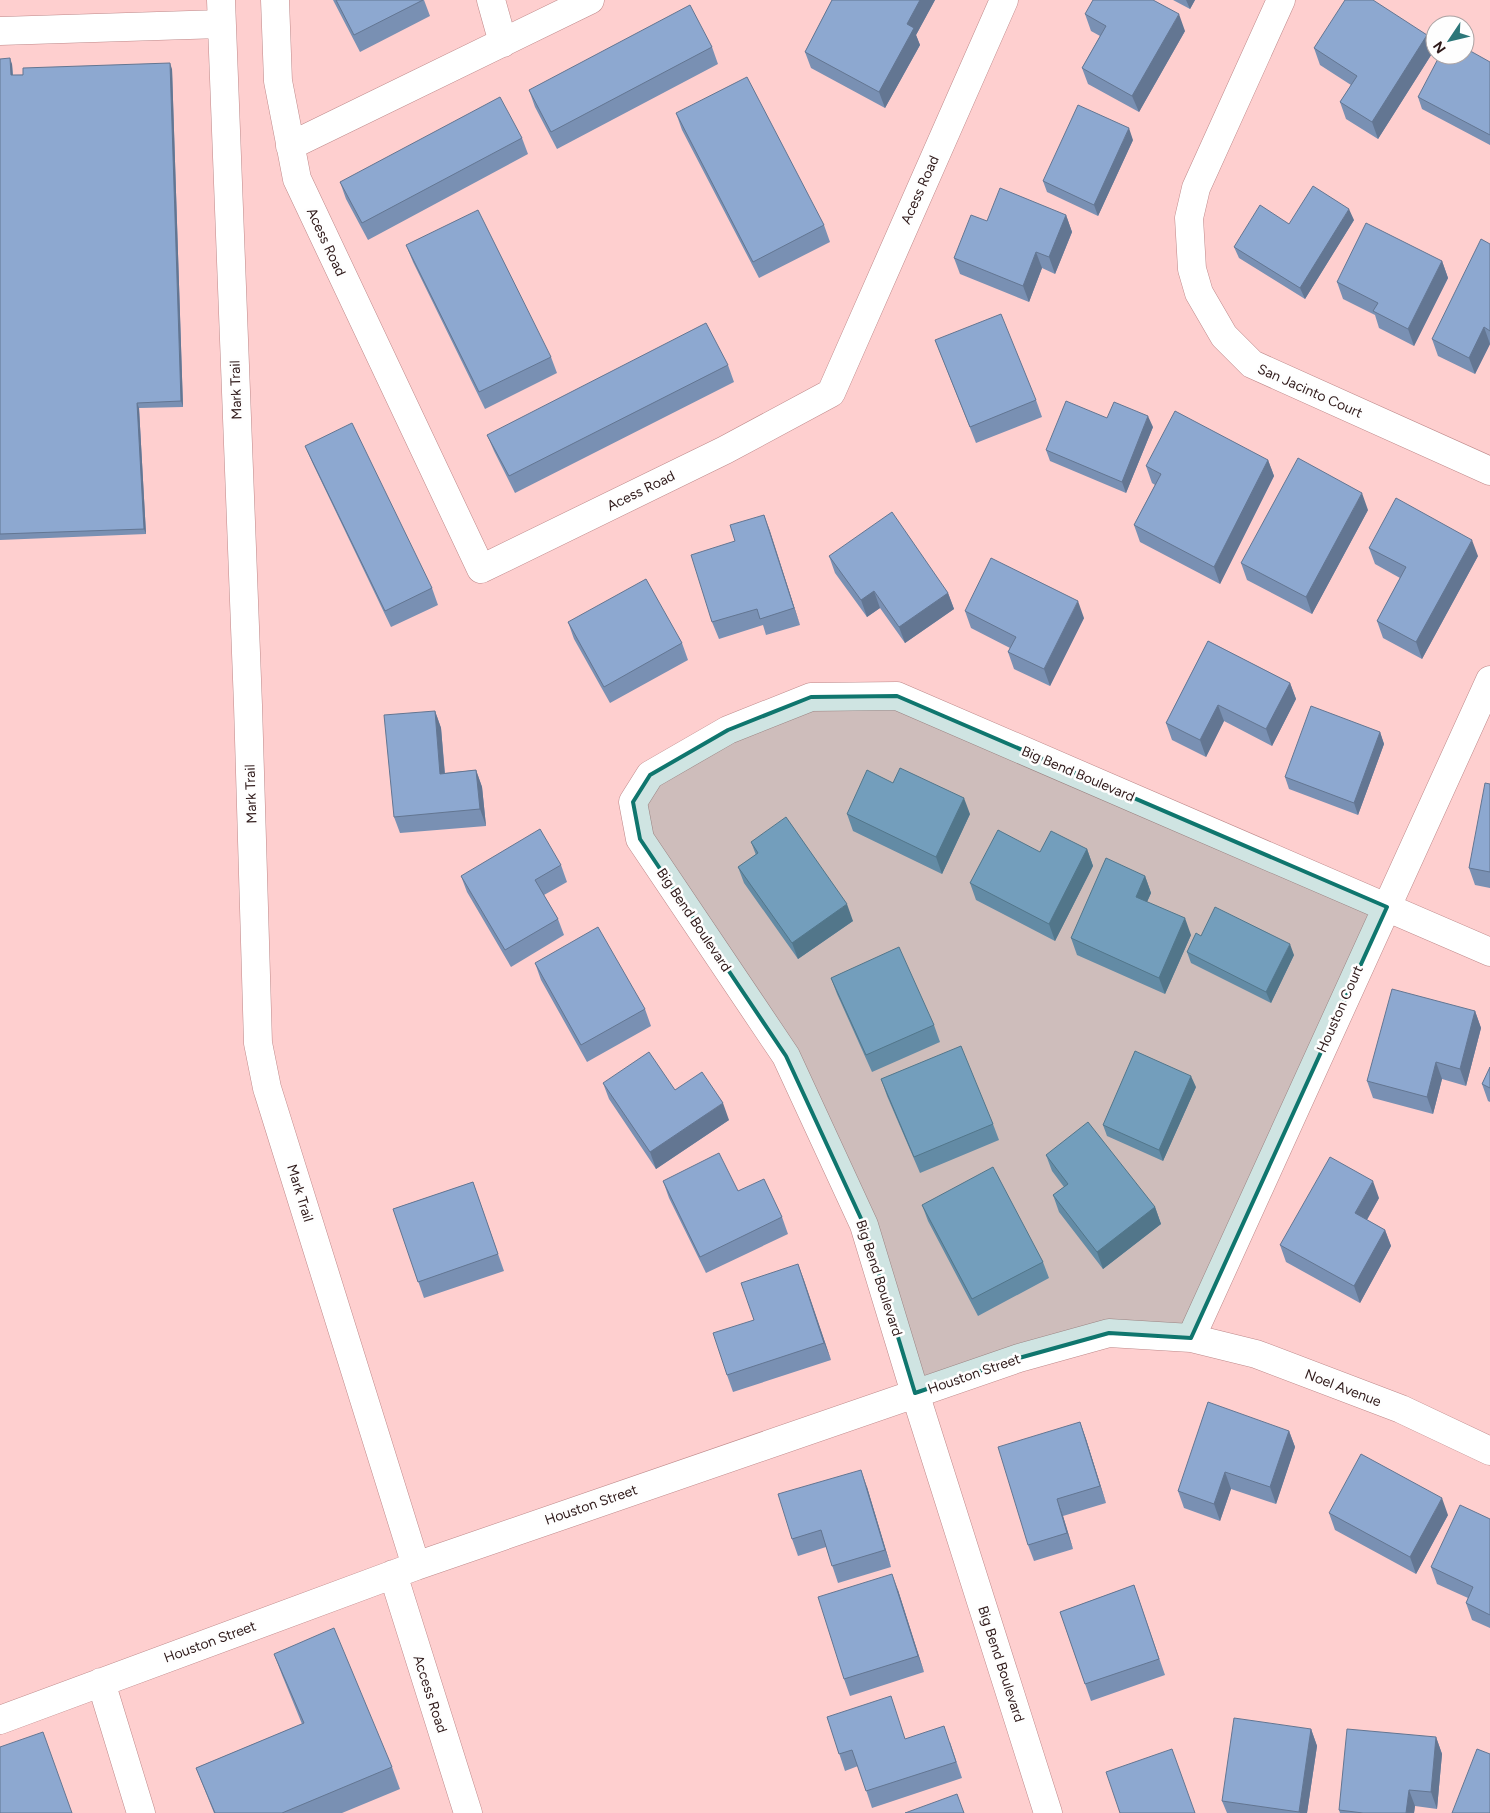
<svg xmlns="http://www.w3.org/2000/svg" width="1490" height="1813" viewBox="0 0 1490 1813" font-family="Figtree,sans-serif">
<rect width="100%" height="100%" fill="#fecfcf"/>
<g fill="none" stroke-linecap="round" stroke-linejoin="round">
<g stroke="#be8889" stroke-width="29">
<path id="minor" d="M 221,0 L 248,705 L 258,1043 L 267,1088 L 416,1566
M 275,0 L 278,81 L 297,179 L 481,569 L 725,450 L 831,393 L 1004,0
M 491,0 L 503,43
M 1281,0 L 1196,188 L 1189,218 L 1192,269 L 1199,293 L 1224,336 L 1252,364 L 1490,471
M 0,31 L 221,24
M 290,146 L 590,0
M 1191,1338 L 1490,680
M 393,1574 L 468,1813
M 101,1682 L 141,1813
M 0,1720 L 416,1566 L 1019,1358 L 1109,1333 L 1191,1338 L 1256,1354 L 1401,1409 L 1490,1451
M 1048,1813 L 915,1393 L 864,1225 L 786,1056 L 640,839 L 633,802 L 650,775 L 728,730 L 811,697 L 897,696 L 1490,952"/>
</g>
<use href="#minor" stroke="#fff" stroke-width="28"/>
</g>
<path fill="#7990b3" d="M 333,0 L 424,0 L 430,16 L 360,52 Z
M 832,0 L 935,0 L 916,35 L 920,45 L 885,108 L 811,68 L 805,52 Z
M 1173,0 L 1195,0 L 1190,9 Z
M 1085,14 L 1185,31 L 1139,112 L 1088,84 L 1082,68 L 1100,36 L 1091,31 Z
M 1427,35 L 1433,52 L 1378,139 L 1346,119 L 1340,102 L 1351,85 L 1320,65 L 1314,48 Z
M 712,47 L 718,64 L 557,149 L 535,107 L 529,90 Z
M 0,59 L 12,64 L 13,75 L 172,69 L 183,407 L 139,408 L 146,534 L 0,540 Z
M 1490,62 L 1490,145 L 1422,109 L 1418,97 Z
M 676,113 L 824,225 L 830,242 L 759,278 L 682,130 Z
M 522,138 L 528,154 L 368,240 L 346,199 L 340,182 Z
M 1133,140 L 1098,216 L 1047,192 L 1043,181 Z
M 1066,215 L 1072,232 L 1055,274 L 1042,268 L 1029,302 L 960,274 L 954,258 L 987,221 Z
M 1354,220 L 1305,299 L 1239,258 L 1234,247 L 1289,224 Z
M 1490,244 L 1490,344 L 1475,374 L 1438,356 L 1432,339 Z
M 406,245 L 551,357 L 557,373 L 485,409 L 413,262 Z
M 1442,261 L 1448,278 L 1414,346 L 1379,328 L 1375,315 L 1343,299 L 1337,282 Z
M 935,340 L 1036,400 L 1042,417 L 976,443 Z
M 728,365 L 734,382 L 515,493 L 494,451 L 487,435 Z
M 1107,418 L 1153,427 L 1126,493 L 1050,461 L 1046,450 Z
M 305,446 L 432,588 L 438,605 L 391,627 L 312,462 Z
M 1268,460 L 1274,476 L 1220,584 L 1140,542 L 1134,525 L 1155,485 L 1152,483 L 1146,466 Z
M 1368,510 L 1312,614 L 1247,580 L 1241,563 Z
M 764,515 L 800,625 L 766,635 L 763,625 L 719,639 L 712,622 L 735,541 Z
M 1369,548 L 1478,556 L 1422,659 L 1383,638 L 1377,621 L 1400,578 L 1375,564 Z
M 829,556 L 948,593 L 954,609 L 905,643 L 880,608 L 867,617 L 835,573 Z
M 965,611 L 1084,618 L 1050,686 L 1014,669 L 1008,652 L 1010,648 L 971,628 Z
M 568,622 L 682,643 L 688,660 L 610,703 L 574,639 Z
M 1208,641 L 1290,683 L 1296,699 L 1272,746 L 1224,721 L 1206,757 L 1172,740 L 1166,723 Z
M 435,711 L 441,728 L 445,773 L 476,770 L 482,787 L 486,826 L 400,833 L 394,817 Z
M 1380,732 L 1384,744 L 1358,815 L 1289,789 L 1285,777 Z
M 893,783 L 970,814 L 942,874 L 853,831 L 847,814 Z
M 1490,784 L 1490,888 L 1475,885 L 1469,868 Z
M 751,842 L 853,921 L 798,959 L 744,883 L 738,867 L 756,855 Z
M 1087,849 L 1093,866 L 1055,941 L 976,900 L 970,883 L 1040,852 Z
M 561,865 L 567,882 L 544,895 L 558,919 L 564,935 L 511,967 L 467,892 L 461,876 Z
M 1145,876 L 1151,893 L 1147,902 L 1191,935 L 1165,994 L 1077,955 L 1071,938 Z
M 1201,936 L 1294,955 L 1271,1003 L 1191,963 L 1187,952 Z
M 535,963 L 645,1009 L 651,1026 L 587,1062 L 541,980 Z
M 831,978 L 934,1025 L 940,1042 L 872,1072 L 837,994 Z
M 1475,1011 L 1481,1028 L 1466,1086 L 1442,1079 L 1433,1114 L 1373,1098 L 1367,1081 Z
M 1490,1067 L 1490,1102 L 1488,1101 L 1482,1084 Z
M 881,1079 L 993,1124 L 999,1140 L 920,1173 L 887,1096 Z
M 603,1083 L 729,1120 L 656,1169 L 609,1099 Z
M 1196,1087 L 1163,1161 L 1107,1136 L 1103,1125 Z
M 1046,1155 L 1155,1207 L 1161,1224 L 1103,1269 L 1059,1212 L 1053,1195 L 1064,1187 L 1052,1171 Z
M 663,1181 L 738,1191 L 782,1217 L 788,1234 L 706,1273 L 669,1198 Z
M 473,1182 L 504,1271 L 424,1298 L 393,1209 Z
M 1379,1198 L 1367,1220 L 1385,1230 L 1391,1246 L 1360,1303 L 1286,1262 L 1280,1245 Z
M 922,1205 L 1043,1262 L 1049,1278 L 978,1316 L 928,1221 Z
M 798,1264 L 831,1360 L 733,1392 L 727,1375 L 754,1320 Z
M 1080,1422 L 1086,1439 L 1106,1503 L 1063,1516 L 1073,1549 L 1034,1561 L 1028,1545 Z
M 1289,1431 L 1295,1447 L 1276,1504 L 1231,1489 L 1220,1521 L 1184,1508 L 1178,1491 Z
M 867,1487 L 891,1567 L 838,1583 L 826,1547 L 798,1556 L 792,1539 Z
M 1329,1513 L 1448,1515 L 1416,1574 L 1335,1530 Z
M 1490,1519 L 1490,1628 L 1472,1620 L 1466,1603 L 1468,1598 L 1437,1584 L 1431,1567 Z
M 1134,1585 L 1165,1675 L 1091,1701 L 1060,1612 Z
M 898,1590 L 924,1672 L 850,1696 L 844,1679 Z
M 274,1654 L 392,1767 L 400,1789 L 342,1813 L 214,1813 L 196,1768 L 302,1724 L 282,1675 Z
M 827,1717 L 905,1739 L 950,1742 L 962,1778 L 872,1808 L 858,1766 L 845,1771 Z
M 1311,1729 L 1317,1746 L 1307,1813 L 1227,1813 L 1222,1801 Z
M 1436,1737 L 1442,1754 L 1437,1809 L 1415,1806 L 1414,1813 L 1340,1813 L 1339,1810 Z"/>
<path fill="#637692" d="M 920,0 L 935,0 L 916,35 L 920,45 L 885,108 L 879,92 L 907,24 Z
M 1186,0 L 1195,0 L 1190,9 Z
M 1179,14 L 1185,31 L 1139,112 L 1132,96 Z
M 1427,35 L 1433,52 L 1378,139 L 1372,122 Z
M 10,58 L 12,64 L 13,81 L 11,75 Z
M 170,63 L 172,69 L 183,407 L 181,401 Z
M 1129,128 L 1133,140 L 1098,216 L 1094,205 Z
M 1349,209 L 1354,220 L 1305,299 L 1300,288 Z
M 1066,215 L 1072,232 L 1055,274 L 1049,257 Z
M 1036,252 L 1042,268 L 1029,302 L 1023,286 Z
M 1442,261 L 1448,278 L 1414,346 L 1408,329 Z
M 1484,327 L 1490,344 L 1475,374 L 1469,358 Z
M 137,403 L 139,408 L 146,534 L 144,529 Z
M 1148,416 L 1153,427 L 1126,493 L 1122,482 Z
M 1268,460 L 1274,476 L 1220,584 L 1214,567 Z
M 1362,493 L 1368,510 L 1312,614 L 1306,597 Z
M 764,515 L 770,531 L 800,625 L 794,608 Z
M 1472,540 L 1478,556 L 1422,659 L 1416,642 Z
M 874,591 L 880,608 L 867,617 L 861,600 Z
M 948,593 L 954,609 L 905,643 L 899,627 Z
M 1078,601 L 1084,618 L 1050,686 L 1044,669 Z
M 1290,683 L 1296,699 L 1272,746 L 1266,729 Z
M 1218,705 L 1224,721 L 1206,757 L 1200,740 Z
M 435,711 L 441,728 L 446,790 L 440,774 Z
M 1380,732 L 1384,744 L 1358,815 L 1354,803 Z
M 476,770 L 482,787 L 486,826 L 480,809 Z
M 964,798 L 970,814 L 942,874 L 936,857 Z
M 1087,849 L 1093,866 L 1055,941 L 1049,924 Z
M 1145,876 L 1151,893 L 1142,913 L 1136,897 Z
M 847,904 L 853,921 L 798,959 L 792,943 Z
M 1185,918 L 1191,935 L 1165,994 L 1159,978 Z
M 1290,944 L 1294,955 L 1271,1003 L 1266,992 Z
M 1475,1011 L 1481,1028 L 1466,1086 L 1460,1069 Z
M 1436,1062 L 1442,1079 L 1433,1114 L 1427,1097 Z
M 1191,1076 L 1196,1087 L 1163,1161 L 1159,1150 Z
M 723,1103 L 729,1120 L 656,1169 L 650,1152 Z
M 1373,1181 L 1379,1198 L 1361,1230 L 1355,1213 Z
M 1155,1207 L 1161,1224 L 1103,1269 L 1097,1252 Z
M 1385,1230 L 1391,1246 L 1360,1303 L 1354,1286 Z
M 798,1264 L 804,1280 L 831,1360 L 824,1343 Z
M 1080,1422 L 1086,1439 L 1106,1503 L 1100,1486 Z
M 1289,1431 L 1295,1447 L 1276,1504 L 1270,1487 Z
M 861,1470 L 867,1487 L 891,1567 L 885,1550 Z
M 1225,1472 L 1231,1489 L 1220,1521 L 1214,1504 Z
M 1442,1498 L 1448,1515 L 1416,1574 L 1410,1557 Z
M 1057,1499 L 1063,1516 L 1073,1549 L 1067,1533 Z
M 892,1574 L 898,1590 L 924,1672 L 918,1656 Z
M 1311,1729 L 1317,1746 L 1307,1813 L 1300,1813 L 1299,1812 Z
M 1436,1737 L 1442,1754 L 1437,1809 L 1431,1792 Z
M 1409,1790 L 1415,1806 L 1414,1813 L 1406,1813 Z"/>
<path fill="#8da8d0" stroke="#637692" d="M 336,0 L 423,0 L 354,35 Z
M 832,0 L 920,0 L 907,24 L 914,28 L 879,92 L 805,52 Z
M 1093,0 L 1153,0 L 1179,14 L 1132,96 L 1082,68 L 1106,26 L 1085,14 Z
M 1345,0 L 1373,0 L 1427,35 L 1372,122 L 1340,102 L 1357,76 L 1314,48 Z
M 690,5 L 712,47 L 551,132 L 529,90 Z
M 1465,48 L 1490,62 L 1490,135 L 1418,97 L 1440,55 L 1465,55 Z
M 10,58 L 11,75 L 23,75 L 23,68 L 170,63 L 181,401 L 137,403 L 144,529 L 0,534 L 0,59 Z
M 747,77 L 824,225 L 753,262 L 676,113 Z
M 500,97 L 522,138 L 362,223 L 340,182 Z
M 1078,105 L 1129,128 L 1094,205 L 1043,181 Z
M 1313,186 L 1349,209 L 1300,288 L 1234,247 L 1260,205 L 1289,224 Z
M 1000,188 L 1066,215 L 1049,257 L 1036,252 L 1023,286 L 954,258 L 971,215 L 987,221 Z
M 478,210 L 551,357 L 479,392 L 406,245 Z
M 1366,223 L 1442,261 L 1408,329 L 1373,311 L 1378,303 L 1337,282 Z
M 1481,239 L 1490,244 L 1490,331 L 1484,327 L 1469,358 L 1432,339 Z
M 1001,314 L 1036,400 L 970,427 L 935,340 Z
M 706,323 L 728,365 L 509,476 L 487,435 Z
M 1066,401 L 1107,418 L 1114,402 L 1148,416 L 1122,482 L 1046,450 Z
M 1175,411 L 1268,460 L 1214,567 L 1134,525 L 1161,474 L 1146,466 Z
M 352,423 L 432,588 L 385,611 L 305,446 Z
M 1298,458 L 1362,493 L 1306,597 L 1241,563 Z
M 1396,498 L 1472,540 L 1416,642 L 1377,621 L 1406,567 L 1369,548 Z
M 892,512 L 948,593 L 899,627 L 874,591 L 861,600 L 829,556 Z
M 764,515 L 794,608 L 760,619 L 757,609 L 712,622 L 691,555 L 735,541 L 730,525 Z
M 991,558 L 1078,601 L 1044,669 L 1008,652 L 1016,637 L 965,611 Z
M 646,579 L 682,643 L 604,687 L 568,622 Z
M 1208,641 L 1290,683 L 1266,729 L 1218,705 L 1200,740 L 1166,723 Z
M 1311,706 L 1380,732 L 1354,803 L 1285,777 Z
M 435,711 L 440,774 L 476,770 L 480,809 L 394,817 L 384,715 Z
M 900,768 L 964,798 L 936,857 L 847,814 L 867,770 L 893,783 Z
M 1485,783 L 1490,784 L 1490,872 L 1469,868 Z
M 786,817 L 847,904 L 792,943 L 738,867 L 758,853 L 751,842 Z
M 540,829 L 561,865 L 535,880 L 558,919 L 505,950 L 461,876 Z
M 998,830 L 1040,852 L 1051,831 L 1087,849 L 1049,924 L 970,883 Z
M 1106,858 L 1145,876 L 1136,897 L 1185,918 L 1159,978 L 1071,938 Z
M 1215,907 L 1290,944 L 1266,992 L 1187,952 L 1196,933 L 1201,936 Z
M 598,927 L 645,1009 L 581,1045 L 535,963 Z
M 899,947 L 934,1025 L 866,1055 L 831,978 Z
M 1392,989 L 1475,1011 L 1460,1069 L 1436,1062 L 1427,1097 L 1367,1081 Z
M 961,1046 L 993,1124 L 914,1157 L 881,1079 Z
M 1135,1051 L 1191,1076 L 1159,1150 L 1103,1125 Z
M 649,1052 L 675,1090 L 702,1072 L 723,1103 L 650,1152 L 603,1083 Z
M 1490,1067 L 1490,1088 L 1482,1084 Z
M 1088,1122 L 1155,1207 L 1097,1252 L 1053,1195 L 1068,1184 L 1046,1155 Z
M 719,1153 L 738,1191 L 764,1179 L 782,1217 L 700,1257 L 663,1181 Z
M 1330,1157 L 1373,1181 L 1355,1213 L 1385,1230 L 1354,1286 L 1280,1245 Z
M 993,1167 L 1043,1262 L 972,1299 L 922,1205 Z
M 473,1182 L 498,1254 L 418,1282 L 393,1209 Z
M 798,1264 L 824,1343 L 727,1375 L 713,1333 L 754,1320 L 741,1283 Z
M 1208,1402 L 1289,1431 L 1270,1487 L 1225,1472 L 1214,1504 L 1178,1491 Z
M 1080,1422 L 1100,1486 L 1057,1499 L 1067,1533 L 1028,1545 L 998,1447 Z
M 1361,1454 L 1442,1498 L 1410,1557 L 1329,1513 Z
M 861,1470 L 885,1550 L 832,1566 L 821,1530 L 792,1539 L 778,1494 Z
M 1460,1505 L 1490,1519 L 1490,1615 L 1466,1603 L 1473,1587 L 1431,1567 Z
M 892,1574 L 918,1656 L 844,1679 L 818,1597 Z
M 1134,1585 L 1159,1659 L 1085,1684 L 1060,1612 Z
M 334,1628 L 392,1767 L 282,1813 L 215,1813 L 196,1768 L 304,1723 L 274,1654 Z
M 891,1696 L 905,1739 L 944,1726 L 956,1762 L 866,1791 L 852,1750 L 839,1754 L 827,1717 Z
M 1234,1718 L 1311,1729 L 1299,1812 L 1222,1801 Z
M 1347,1729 L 1436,1737 L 1431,1792 L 1409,1790 L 1406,1813 L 1363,1813 L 1339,1810 Z
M 43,1732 L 72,1813 L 0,1813 L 0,1747 Z
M 1172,1749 L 1195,1813 L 1120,1813 L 1106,1772 Z
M 1477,1749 L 1490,1754 L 1490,1813 L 1452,1813 Z
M 957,1794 L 964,1813 L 905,1813 Z"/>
<path fill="#0f766e" fill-opacity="0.2" stroke="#0f766e" stroke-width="4" stroke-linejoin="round" d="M 897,696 L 1387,907 L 1191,1338 L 1109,1333 L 1019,1358 L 915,1393 L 864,1225 L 786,1056 L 640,839 L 633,802 L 650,775 L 728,730 L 811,697 Z"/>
<g text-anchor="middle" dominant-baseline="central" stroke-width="5" stroke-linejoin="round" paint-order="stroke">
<g font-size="14" fill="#2e1919" stroke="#fefefe">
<text transform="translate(920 190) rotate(-66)">Acess Road</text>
<text transform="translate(326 242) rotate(65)">Acess Road</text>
<text transform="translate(236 390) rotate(-92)">Mark Trail</text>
<text transform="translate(1310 391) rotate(24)">San Jacinto Court</text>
<text transform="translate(641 491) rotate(-26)">Acess Road</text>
<text transform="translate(1078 774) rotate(23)">Big Bend Boulevard</text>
<text transform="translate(251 794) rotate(-92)">Mark Trail</text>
<text transform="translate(694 920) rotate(56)">Big Bend Boulevard</text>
<text transform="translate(1340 1009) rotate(-66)">Houston Court</text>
<text transform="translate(300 1193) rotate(73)">Mark Trail</text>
<text transform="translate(879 1278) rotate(72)">Big Bend Boulevard</text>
<text transform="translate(974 1374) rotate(-19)">Houston Street</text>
<text transform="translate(1343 1388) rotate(21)">Noel Avenue</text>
<text transform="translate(591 1505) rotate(-19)">Houston Street</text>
<text transform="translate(210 1642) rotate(-20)">Houston Street</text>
<text transform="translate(1001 1664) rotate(72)">Big Bend Boulevard</text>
<text transform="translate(430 1694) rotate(72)">Access Road</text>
</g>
</g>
<g transform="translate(1450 40) rotate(235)"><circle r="24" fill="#fefefe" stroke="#aba2a2"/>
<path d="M0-4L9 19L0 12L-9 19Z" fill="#2c7679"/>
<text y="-8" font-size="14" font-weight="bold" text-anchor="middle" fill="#2e1919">N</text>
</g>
</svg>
